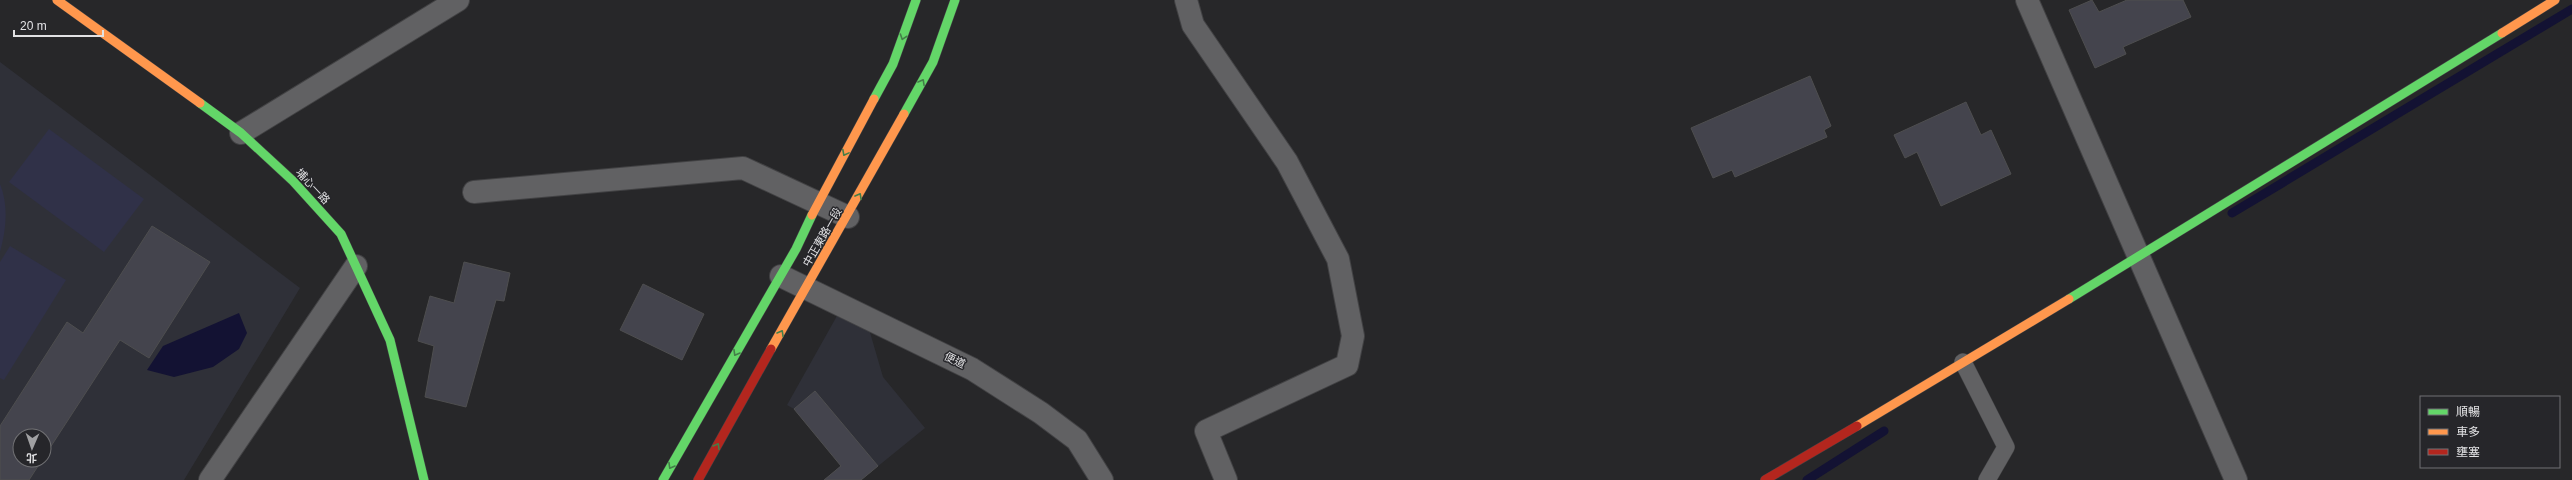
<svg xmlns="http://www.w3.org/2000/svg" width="2572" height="480" viewBox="0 0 2572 480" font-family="Helvetica,'Noto Sans TC',sans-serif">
<rect width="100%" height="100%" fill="#272729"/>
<path fill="#2f3038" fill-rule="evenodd" d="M 0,62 L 300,288 L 184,480 L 0,480 ZM 20,436 L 44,436 L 44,460 L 20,460 Z
M 842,307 L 869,329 L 883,377 L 925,428 L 861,480 L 832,480 L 829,476 L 841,465 L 794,409 L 787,405 Z"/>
<path fill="#303148" d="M 49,129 L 144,199 L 104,252 L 9,182 Z
M 0,184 C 9,206 6,230 0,252 Z
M 10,246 L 66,280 L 4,380 L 0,378 L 0,262 Z"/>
<path fill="#131233" d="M 239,313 L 247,333 L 239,349 L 213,367 L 174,377 L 147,370 L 163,346 Z"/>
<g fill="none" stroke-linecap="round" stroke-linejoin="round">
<path stroke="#131233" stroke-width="9" d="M 2232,213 L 2572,9
M 1807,480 L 1884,431"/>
</g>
<path fill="#44444d" stroke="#4e4e4f" d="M 2092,0 L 2099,12 L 2127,0 L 2183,0 L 2191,17 L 2123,47 L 2126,54 L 2095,68 L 2069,10 Z
M 1810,76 L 1831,126 L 1824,130 L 1827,137 L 1735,177 L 1732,170 L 1713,178 L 1691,128 Z
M 1966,102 L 1981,135 L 1991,130 L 2011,174 L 1941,206 L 1917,152 L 1905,158 L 1894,135 Z
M 152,226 L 210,262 L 149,358 L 120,340 L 44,457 L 44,436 L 20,436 L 20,460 L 42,460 L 29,480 L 0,480 L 0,426 L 67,322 L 83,333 Z
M 464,262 L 510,273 L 504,301 L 496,300 L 466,407 L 425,397 L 434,346 L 418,341 L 430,296 L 454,303 Z
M 643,284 L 704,314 L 682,360 L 620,330 Z
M 815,391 L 878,466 L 861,480 L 824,480 L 841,466 L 794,409 Z"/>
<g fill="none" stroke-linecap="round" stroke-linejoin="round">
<g stroke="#424244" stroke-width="18">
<path id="lane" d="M 1963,362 L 2006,447 L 1987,480"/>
</g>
<g stroke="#424244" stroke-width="24">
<path id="street" d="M 1186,0 L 1193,25 L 1287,162 L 1338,259 L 1353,336 L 1347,365 L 1206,431 L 1226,480
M 2027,0 L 2236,480
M 241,133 L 458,0
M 474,192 L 743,168 L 848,217
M 781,276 L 972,369 L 1041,413 L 1077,440 L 1102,480
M 210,480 L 356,266"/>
</g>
<g stroke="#424244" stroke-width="10">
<path id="fast" d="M 874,99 L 893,64 L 916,0
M 200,103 L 241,133 L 293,181 L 341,234 L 390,340 L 424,480
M 904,114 L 933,62 L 955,0
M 2069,299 L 2502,33
M 663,480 L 796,249 L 812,215"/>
</g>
<g stroke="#424244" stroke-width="10">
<path id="slow" d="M 57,0 L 200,103
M 2502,33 L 2555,0
M 812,215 L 874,99
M 771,349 L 904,114
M 1857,426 L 2069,299"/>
</g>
<g stroke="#424244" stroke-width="10">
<path id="jam" d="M 698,480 L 771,349
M 1765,480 L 1857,426"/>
</g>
<use href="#lane" stroke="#616163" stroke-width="17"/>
<use href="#street" stroke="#616163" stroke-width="22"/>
<use href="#fast" stroke="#63d668" stroke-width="9"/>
<use href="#slow" stroke="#ff974d" stroke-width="9"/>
<use href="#jam" stroke="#b3261e" stroke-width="9"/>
</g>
<defs><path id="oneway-chevron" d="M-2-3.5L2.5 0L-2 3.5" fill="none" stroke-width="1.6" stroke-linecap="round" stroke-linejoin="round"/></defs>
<g stroke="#447e49">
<use href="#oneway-chevron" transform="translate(903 37) rotate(109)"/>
<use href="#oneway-chevron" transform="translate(922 82) rotate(-61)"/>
<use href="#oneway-chevron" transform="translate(845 153) rotate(118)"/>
<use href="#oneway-chevron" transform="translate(859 196) rotate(-61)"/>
<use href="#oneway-chevron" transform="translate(781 333) rotate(-60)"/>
<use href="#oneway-chevron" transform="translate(736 353) rotate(120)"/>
<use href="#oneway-chevron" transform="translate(717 446) rotate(-60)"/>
<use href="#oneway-chevron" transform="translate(671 466) rotate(120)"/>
</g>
<g text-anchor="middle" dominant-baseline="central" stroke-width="3" stroke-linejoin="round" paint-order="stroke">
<g font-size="11" fill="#e1e1e3" stroke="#26262a">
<text transform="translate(313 186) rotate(47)">埔心一路</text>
<text transform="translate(822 237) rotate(-60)">中正東路一段</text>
<text transform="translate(955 360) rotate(26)">便道</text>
</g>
</g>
<rect x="2420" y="396" width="140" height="72" fill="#26262a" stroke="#717174"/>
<rect x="2428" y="409" width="20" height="6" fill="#63d668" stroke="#717174"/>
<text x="2456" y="416" font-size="12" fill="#e1e1e3">順暢</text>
<rect x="2428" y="429" width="20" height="6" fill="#ff974d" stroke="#717174"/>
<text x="2456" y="436" font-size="12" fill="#e1e1e3">車多</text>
<rect x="2428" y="449" width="20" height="6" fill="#b3261e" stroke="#717174"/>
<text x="2456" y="456" font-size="12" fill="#e1e1e3">壅塞</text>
<g transform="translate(32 448) rotate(182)"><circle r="19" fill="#26262a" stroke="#717174"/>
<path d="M0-3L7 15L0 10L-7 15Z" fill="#a0a0a2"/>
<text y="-6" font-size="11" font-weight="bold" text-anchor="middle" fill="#e1e1e3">北</text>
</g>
<path d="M14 30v6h89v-6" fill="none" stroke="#e1e1e3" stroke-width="2"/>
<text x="20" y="30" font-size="12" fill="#e1e1e3" stroke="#26262a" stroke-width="3" paint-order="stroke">20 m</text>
</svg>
